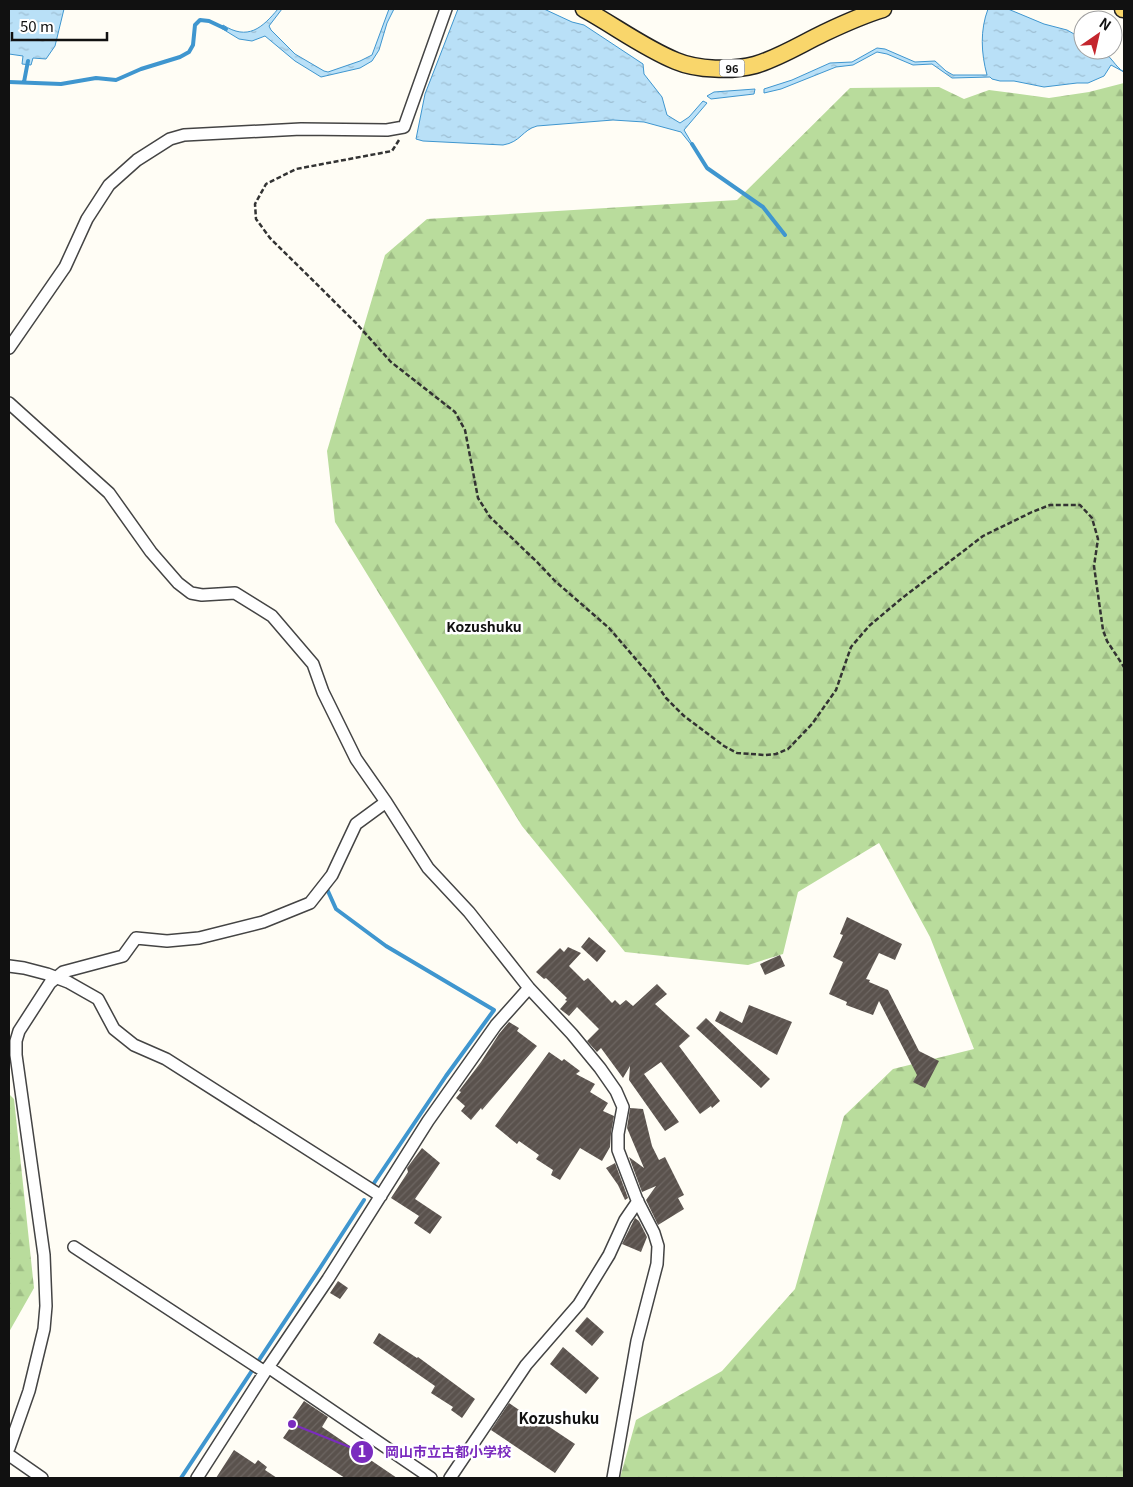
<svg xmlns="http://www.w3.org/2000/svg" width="1133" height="1487" viewBox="0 0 1133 1487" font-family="Georgia,'Noto Sans JP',serif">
<defs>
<pattern id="forest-firs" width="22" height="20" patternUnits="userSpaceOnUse" patternTransform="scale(1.25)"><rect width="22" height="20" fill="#b9dc9c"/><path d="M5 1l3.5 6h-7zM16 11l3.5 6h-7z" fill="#9ebc85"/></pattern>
<pattern id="water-ripples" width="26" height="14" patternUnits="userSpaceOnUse" patternTransform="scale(1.25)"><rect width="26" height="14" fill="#b9e0f7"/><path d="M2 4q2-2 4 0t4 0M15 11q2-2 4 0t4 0" fill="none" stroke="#9ebfd3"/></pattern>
<pattern id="building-hatch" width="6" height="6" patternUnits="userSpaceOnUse" patternTransform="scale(1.25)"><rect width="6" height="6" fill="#5a524d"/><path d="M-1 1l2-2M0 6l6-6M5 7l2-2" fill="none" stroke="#6d6662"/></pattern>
</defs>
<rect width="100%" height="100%" fill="#fffdf5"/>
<path fill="url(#forest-firs)" d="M 1124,83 L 1124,1478 L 620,1478 L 636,1420 L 722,1371 L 795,1289 L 844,1116 L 893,1069 L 974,1049 L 930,937 L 879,843 L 798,892 L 783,954 L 748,965 L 625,952 L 522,826 L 335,522 L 327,451 L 385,255 L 427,219 L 737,200 L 850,88 L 939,87 L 964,99 L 989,90 L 1049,98 L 1089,92 Z
M 9,1094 L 14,1099 L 34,1288 L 9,1332 Z"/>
<path fill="url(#water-ripples)" stroke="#3f96cf" d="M 9,9 L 64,9 L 55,46 L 46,59 L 33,58 L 31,65 L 22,64 L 23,56 L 9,54 Z
M 278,9 L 282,9 L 269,26 L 271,30 L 295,54 L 324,71 L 328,72 L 360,61 L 372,55 L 389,9 L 394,9 L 387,23 L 379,50 L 372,61 L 360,68 L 321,77 L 295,61 L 265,36 L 252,41 L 239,39 L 221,28 L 223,25 C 248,41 262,28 278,9 Z
M 458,9 L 544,9 L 572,22 L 584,25 L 643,64 L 644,74 L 662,97 L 667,115 L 680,123 L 689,117 L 703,101 L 707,103 L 684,130 L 697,152 L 681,132 L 644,122 L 613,120 L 537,126 C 522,130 521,142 503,145 L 423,141 L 416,139 L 425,94 Z
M 988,9 L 1008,9 L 1044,24 L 1067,30 L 1083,39 L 1083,50 C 1088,50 1096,49 1100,50 C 1111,55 1115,67 1124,72 L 1111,65 L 1104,76 L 1088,83 L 1077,83 L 1044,87 L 1014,81 L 1000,81 L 992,79 L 990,77 L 952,78 L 932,64 L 913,65 L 887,54 L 877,52 L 853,65 L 836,67 L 781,89 L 764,93 L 764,89 L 792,80 L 830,63 L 852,62 L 877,48 L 885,49 L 915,62 L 935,61 L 946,71 L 953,75 L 987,75 C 981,53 980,30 988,9 Z
M 755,89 L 754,94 L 711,99 L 707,96 L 714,92 Z"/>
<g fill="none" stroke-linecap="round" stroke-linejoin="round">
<path stroke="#3f96cf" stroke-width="4" d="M 9,82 L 61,84 L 96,78 L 116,80 L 141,69 L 180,57 L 189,52 L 193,45 L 195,25 L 200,20 L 209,21 L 226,29
M 24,82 L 28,61
M 692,144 L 707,168 L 763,207 L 785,235
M 327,889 L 336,909 L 386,946 L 494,1010 L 446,1076 L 372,1186
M 181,1478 L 320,1268 L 364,1200"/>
</g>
<path fill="url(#building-hatch)" d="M 847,917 L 902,944 L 895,960 L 879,953 L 866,979 L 870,980 L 869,982 L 888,990 L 919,1051 L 939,1061 L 925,1088 L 913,1082 L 917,1075 L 879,1001 L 873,1015 L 846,1005 L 847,1002 L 829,994 L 843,962 L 833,957 L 843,935 L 840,934 Z
M 589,937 L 606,951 L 597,962 L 581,947 Z
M 568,947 L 581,953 L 569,966 L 584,981 L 588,978 L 612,1003 L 615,1000 L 620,1005 L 626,1000 L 633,1006 L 657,984 L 667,994 L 655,1004 L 690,1036 L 679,1046 L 720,1101 L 712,1108 L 711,1106 L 700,1114 L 661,1062 L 644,1074 L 679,1122 L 665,1131 L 629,1080 L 630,1066 L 623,1078 L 601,1048 L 597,1052 L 587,1041 L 599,1029 L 577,1007 L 569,1016 L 560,1009 L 567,1001 L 565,1000 L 567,998 L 546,978 L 544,979 L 536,972 L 560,948 L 564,952 Z
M 780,955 L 785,966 L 765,975 L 760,964 Z
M 749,1005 L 792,1022 L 777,1055 L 715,1021 L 720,1011 L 742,1023 Z
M 706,1018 L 770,1079 L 761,1088 L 696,1028 Z
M 509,1022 L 519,1028 L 517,1031 L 537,1046 L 482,1110 L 481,1108 L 471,1120 L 461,1111 L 465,1106 L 456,1098 L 461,1092 L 459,1091 L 481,1062 L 499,1034 Z
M 549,1052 L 562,1061 L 564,1059 L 580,1071 L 576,1074 L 595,1084 L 590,1092 L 608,1103 L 603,1111 L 614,1116 L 611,1133 L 610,1147 L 602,1161 L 580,1148 L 560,1180 L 551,1175 L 553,1170 L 536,1159 L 539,1155 L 519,1141 L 517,1144 L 495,1126 Z
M 630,1108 L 643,1109 L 652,1146 L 659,1160 L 665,1157 L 684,1195 L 678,1198 L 684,1209 L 658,1225 L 646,1200 L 656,1186 L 642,1192 L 629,1157 L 644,1168 L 627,1128 Z
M 422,1148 L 440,1163 L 415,1199 L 442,1217 L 430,1234 L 414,1223 L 419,1216 L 391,1198 L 408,1172 L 407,1168 Z
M 615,1163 L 628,1198 L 625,1200 L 618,1185 L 606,1168 Z
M 635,1218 L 639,1221 L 647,1237 L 641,1252 L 622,1244 Z
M 338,1281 L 348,1288 L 340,1299 L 330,1293 Z
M 587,1317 L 604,1332 L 592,1346 L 575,1331 Z
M 379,1333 L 417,1358 L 418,1357 L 475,1399 L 462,1418 L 451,1410 L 453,1407 L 431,1393 L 435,1386 L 373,1343 Z
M 563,1347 L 599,1378 L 586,1394 L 550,1364 Z
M 304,1401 L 328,1417 L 322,1427 L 397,1478 L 345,1478 L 283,1438 L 292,1425 L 289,1423 Z
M 509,1403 L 522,1412 L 524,1410 L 575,1444 L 555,1473 L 491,1430 Z
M 234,1450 L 255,1464 L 258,1460 L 267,1467 L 265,1470 L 277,1478 L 216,1478 Z"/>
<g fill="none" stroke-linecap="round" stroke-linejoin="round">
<g stroke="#444" stroke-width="14">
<path id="street" d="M 9,348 L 65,267 L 87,219 L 109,185 L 137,160 L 170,139 L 184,135 L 301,129 L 387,130 L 404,127 L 446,9
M 9,403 L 109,493 L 151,552 L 178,583 L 191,593 L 202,595 L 235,593 L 272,616 L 313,664 L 323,692 L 356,759 L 386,802 L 428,868 L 469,912 L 529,988 L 572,1034 L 600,1068 L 616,1091 L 623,1107 L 618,1134 L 618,1150 L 637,1200 L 654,1233 L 658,1246 L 657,1264 L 637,1341 L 613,1478
M 9,966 L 24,968 L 47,974 L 68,982 L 98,999 L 114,1029 L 134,1045 L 166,1059 L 381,1196
M 74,1247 L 265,1372
M 268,1367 L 431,1478
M 9,1448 L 29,1391 L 44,1329 L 46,1306 L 44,1255 L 16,1055 L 16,1041 L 19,1031 L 50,983 L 63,972 L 123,956 L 136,938 L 167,941 L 199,938 L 263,922 L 310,903 L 332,875 L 356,824 L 386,802
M 9,1455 L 42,1478
M 197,1478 L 265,1372 L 328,1279 L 428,1121 L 496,1025 L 529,988
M 450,1478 L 526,1365 L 579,1304 L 609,1255 L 625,1220 L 638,1201"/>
</g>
<g stroke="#222" stroke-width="19">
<path id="primary" d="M 584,9 C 615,26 644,48 676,61 C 697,70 733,71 755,65 C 779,58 801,44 824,33 C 843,24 863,15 883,9
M 1123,9 L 1124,9"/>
</g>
<path stroke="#333" stroke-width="2.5" stroke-dasharray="5 2.5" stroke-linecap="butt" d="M 399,140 L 392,151 L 296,169 L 266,184 L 255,204 L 256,219 L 270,238 L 356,323 L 391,362 L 455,412 L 465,430 L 478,498 L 490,517 L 538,563 L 555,581 L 609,628 L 653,679 L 666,698 L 684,716 L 724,746 L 737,753 L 765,755 L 776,754 L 788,749 L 812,724 L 836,690 L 851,647 L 869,626 L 901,599 L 983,536 L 1032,512 L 1050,505 L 1080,505 L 1092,518 L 1098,539 L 1094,566 L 1103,630 L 1107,641 L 1124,667"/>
<use href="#street" stroke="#fff" stroke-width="11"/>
<use href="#primary" stroke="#f9d66b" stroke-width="16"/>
</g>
<g text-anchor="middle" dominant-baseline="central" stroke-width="5" stroke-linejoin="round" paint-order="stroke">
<rect fill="#fff" stroke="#585858" stroke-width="1" x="719.5" y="59.5" width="25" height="17" rx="4"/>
<g font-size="11" font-weight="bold" fill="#111">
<text x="732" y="68">96</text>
</g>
<g font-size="14" font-weight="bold" fill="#111" stroke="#fff">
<text x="484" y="626">Kozushuku</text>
</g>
<g font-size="15" font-weight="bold" fill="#111" stroke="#fff">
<text x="559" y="1417">Kozushuku</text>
</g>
</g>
<path fill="none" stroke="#7b2cbf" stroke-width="2" d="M292 1424L362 1452"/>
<g fill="#7b2cbf" stroke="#fff" stroke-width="2">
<circle cx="292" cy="1424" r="5"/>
<circle cx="362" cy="1452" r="12"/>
</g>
<g font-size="15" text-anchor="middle" font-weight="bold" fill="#fff">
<text x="362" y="1457">1</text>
</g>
<g font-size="14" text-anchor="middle" font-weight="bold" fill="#7b2cbf" stroke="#fff" stroke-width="5" stroke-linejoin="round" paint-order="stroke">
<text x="448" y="1457">岡山市立古都小学校</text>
</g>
<rect width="1133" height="1487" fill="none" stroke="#111111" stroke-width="20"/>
<g transform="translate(1098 35) rotate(34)"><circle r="24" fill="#ffffff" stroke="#a0a0a0"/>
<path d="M0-4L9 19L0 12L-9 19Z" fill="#c4262e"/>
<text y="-8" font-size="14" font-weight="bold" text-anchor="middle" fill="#111111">N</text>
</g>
<path d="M12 32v8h95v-8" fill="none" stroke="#111111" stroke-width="2.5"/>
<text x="20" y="32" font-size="15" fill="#111111" stroke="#ffffff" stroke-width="4" paint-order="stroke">50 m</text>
</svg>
